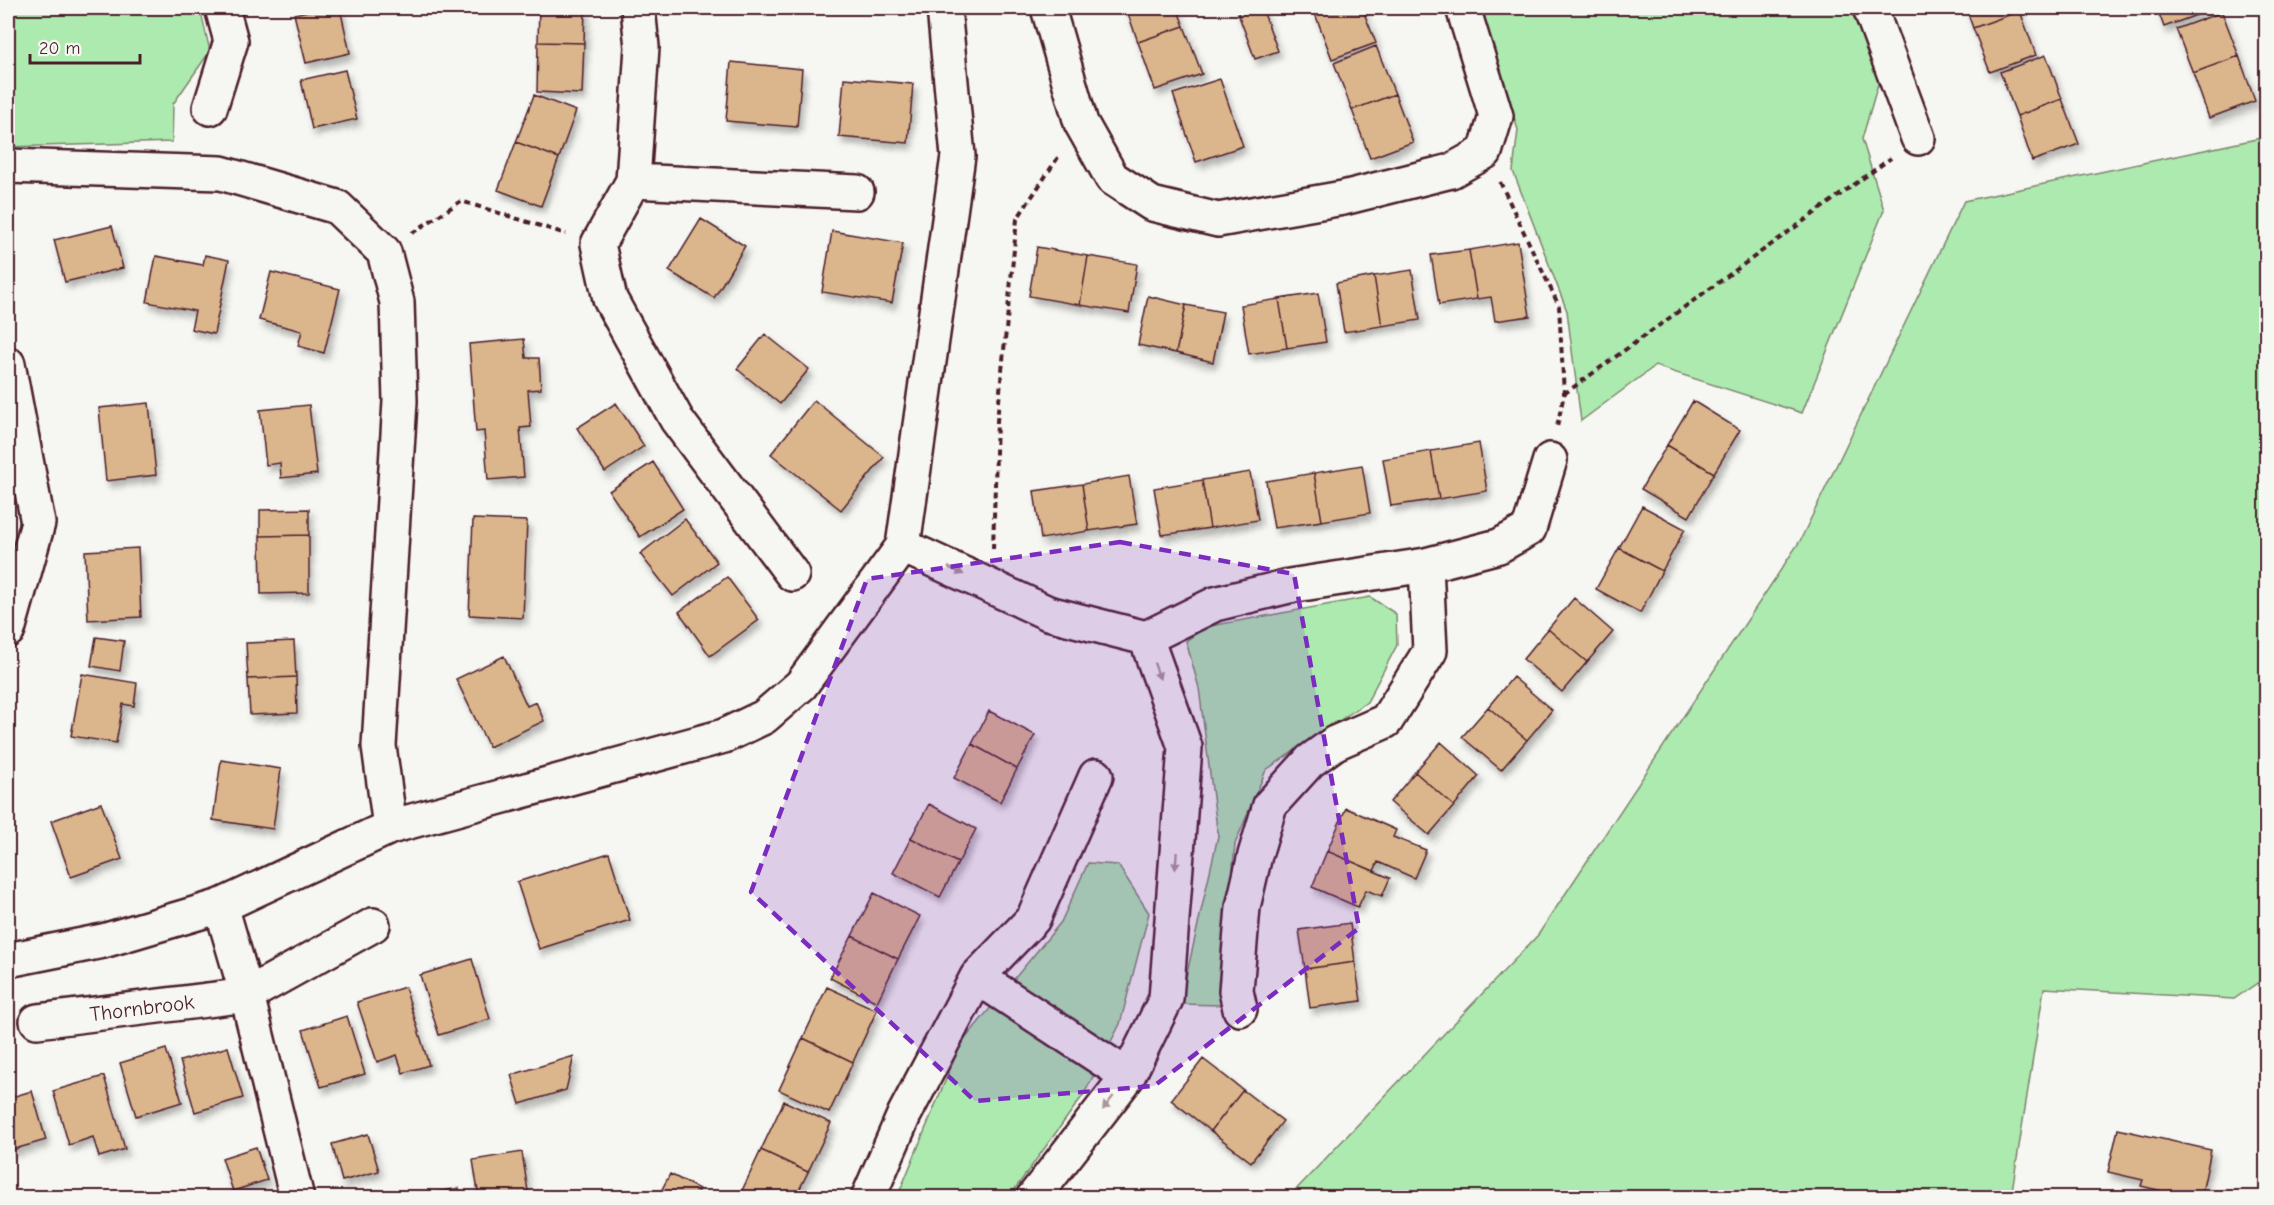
<svg xmlns="http://www.w3.org/2000/svg" width="2274" height="1205" viewBox="0 0 2274 1205" font-family="'Comic Neue',sans-serif">
<defs>
<filter id="shadow"><feDropShadow dx="3.5" dy="6" stdDeviation="3" flood-color="#0004"/></filter>
</defs>
<rect width="100%" height="100%" fill="#f6f6f2"/>
<filter id="ink" filterUnits="userSpaceOnUse"><feTurbulence type="fractalNoise" baseFrequency=".0167" numOctaves="2"/><feDisplacementMap in="SourceGraphic" scale="12" xChannelSelector="R" yChannelSelector="G"/><feConvolveMatrix kernelMatrix="1 2 1 2 8 2 1 2 1" color-interpolation-filters="sRGB"/></filter>
<g filter="url(#ink)">
<path fill="#adeaaf" stroke="#7c846d" stroke-width="1.5" d="M 8,8 L 200,8 L 210,51 L 173,104 L 172,142 L 8,147 Z
M 1481,8 L 1850,8 L 1880,77 L 1862,139 L 1884,210 L 1802,413 L 1655,366 L 1581,421 L 1567,311 L 1513,171 L 1518,130 Z
M 2266,137 L 2266,977 L 2234,999 L 2044,988 L 2011,1197 L 1289,1197 L 1538,935 L 1800,541 L 1964,201 Z
M 1370,597 L 1396,614 L 1397,645 L 1367,702 L 1266,770 L 1235,844 L 1221,1005 L 1180,1004 L 1218,836 L 1199,688 L 1186,641 L 1205,627 Z
M 1088,863 L 1118,865 L 1149,913 L 1120,1024 L 1084,1094 L 1009,1197 L 897,1198 L 960,1045 L 1061,922 Z"/>
<path fill="#dbb58c" stroke="#4a1f2b" stroke-width="1.5" filter="url(#shadow)" d="M 321,8 L 340,8 L 350,53 L 306,63 L 294,14 Z
M 539,8 L 585,8 L 584,43 L 538,42 Z
M 1126,8 L 1177,8 L 1184,26 L 1138,42 Z
M 1236,8 L 1262,8 L 1278,51 L 1255,59 Z
M 1324,8 L 1362,8 L 1376,43 L 1332,59 L 1314,11 Z
M 1966,8 L 2019,8 L 2020,11 L 1973,28 Z
M 2157,8 L 2209,8 L 2210,10 L 2164,27 Z
M 2020,11 L 2036,55 L 1990,72 L 1973,28 Z
M 2222,12 L 2239,56 L 2193,73 L 2176,29 Z
M 1184,26 L 1202,74 L 1155,90 L 1138,42 Z
M 538,42 L 584,43 L 582,94 L 537,92 Z
M 1376,46 L 1395,94 L 1352,110 L 1334,63 Z
M 2046,55 L 2062,99 L 2017,116 L 2000,72 Z
M 2239,56 L 2255,101 L 2209,118 L 2193,73 Z
M 731,62 L 802,69 L 797,127 L 726,121 Z
M 345,70 L 357,119 L 312,129 L 301,80 Z
M 844,78 L 913,84 L 908,143 L 839,137 Z
M 1220,79 L 1243,146 L 1196,162 L 1173,94 Z
M 1395,94 L 1413,142 L 1370,158 L 1352,110 Z
M 534,95 L 576,111 L 559,158 L 516,142 Z
M 2062,99 L 2079,144 L 2032,161 L 2017,116 Z
M 516,142 L 559,158 L 541,206 L 498,190 Z
M 701,219 L 745,246 L 714,298 L 669,271 Z
M 112,226 L 123,268 L 65,282 L 54,240 Z
M 832,231 L 903,243 L 892,303 L 822,292 Z
M 1518,242 L 1530,316 L 1495,321 L 1491,297 L 1477,299 L 1469,250 Z
M 1037,247 L 1088,256 L 1080,305 L 1029,296 Z
M 1469,250 L 1477,299 L 1439,305 L 1431,255 Z
M 205,255 L 229,260 L 214,334 L 191,329 L 195,311 L 147,302 L 156,256 L 203,265 Z
M 1088,256 L 1137,264 L 1129,313 L 1080,305 Z
M 1412,270 L 1420,320 L 1382,326 L 1374,276 Z
M 271,272 L 340,289 L 324,353 L 298,346 L 302,331 L 259,320 Z
M 1374,276 L 1382,326 L 1344,332 L 1336,283 Z
M 1318,293 L 1326,342 L 1287,348 L 1279,299 Z
M 1148,296 L 1186,305 L 1176,353 L 1138,345 Z
M 1279,299 L 1287,348 L 1249,354 L 1241,305 Z
M 1186,305 L 1223,312 L 1213,362 L 1176,353 Z
M 765,334 L 809,369 L 780,404 L 737,369 Z
M 524,339 L 526,358 L 539,358 L 541,389 L 528,390 L 531,427 L 520,428 L 524,477 L 488,480 L 484,431 L 476,432 L 469,344 Z
M 814,400 L 884,457 L 841,510 L 771,454 Z
M 1693,401 L 1740,430 L 1714,473 L 1667,445 Z
M 149,403 L 156,475 L 106,481 L 99,408 Z
M 616,403 L 644,446 L 605,472 L 577,428 Z
M 309,405 L 317,474 L 281,478 L 280,463 L 266,465 L 260,410 Z
M 1479,443 L 1487,491 L 1439,499 L 1431,451 Z
M 1667,445 L 1714,473 L 1689,517 L 1641,489 Z
M 1431,451 L 1439,499 L 1391,506 L 1383,459 Z
M 653,462 L 683,509 L 640,537 L 609,491 Z
M 1362,465 L 1370,513 L 1322,521 L 1314,473 Z
M 1250,472 L 1258,520 L 1210,528 L 1202,480 Z
M 1314,473 L 1322,521 L 1274,528 L 1266,481 Z
M 1129,476 L 1137,524 L 1089,531 L 1082,484 Z
M 1202,480 L 1210,528 L 1162,535 L 1154,488 Z
M 1082,484 L 1089,531 L 1041,539 L 1034,491 Z
M 1642,506 L 1685,529 L 1662,571 L 1619,548 Z
M 309,509 L 309,535 L 260,536 L 260,510 Z
M 473,519 L 527,521 L 523,618 L 469,615 Z
M 685,519 L 717,562 L 673,596 L 640,554 Z
M 309,535 L 309,593 L 261,594 L 260,536 Z
M 138,548 L 141,617 L 88,620 L 85,551 Z
M 1619,548 L 1662,571 L 1640,613 L 1596,589 Z
M 727,577 L 759,620 L 710,656 L 679,612 Z
M 1574,598 L 1613,632 L 1587,662 L 1548,629 Z
M 1548,629 L 1587,662 L 1562,692 L 1523,659 Z
M 96,637 L 124,641 L 120,671 L 91,666 Z
M 294,641 L 296,677 L 248,679 L 246,643 Z
M 504,656 L 527,706 L 536,702 L 544,721 L 489,747 L 456,679 Z
M 82,674 L 137,683 L 134,706 L 123,704 L 116,743 L 71,736 Z
M 296,677 L 297,713 L 250,715 L 248,679 Z
M 1513,677 L 1552,710 L 1527,740 L 1488,707 Z
M 1488,707 L 1527,740 L 1501,770 L 1462,737 Z
M 989,711 L 1035,735 L 1017,769 L 972,744 Z
M 1441,742 L 1479,776 L 1454,806 L 1415,772 Z
M 972,744 L 1017,769 L 1000,802 L 954,778 Z
M 221,760 L 281,769 L 273,829 L 213,820 Z
M 1415,772 L 1454,806 L 1429,835 L 1390,802 Z
M 101,803 L 122,859 L 71,877 L 51,821 Z
M 929,804 L 976,829 L 958,863 L 911,838 Z
M 1346,808 L 1396,830 L 1393,837 L 1426,850 L 1414,878 L 1378,862 L 1374,871 L 1327,851 Z
M 911,838 L 958,863 L 940,897 L 893,873 Z
M 1327,851 L 1390,878 L 1382,896 L 1366,890 L 1358,907 L 1312,887 Z
M 609,853 L 630,920 L 539,949 L 517,882 Z
M 874,893 L 920,916 L 898,959 L 852,936 Z
M 1350,923 L 1355,962 L 1305,969 L 1299,930 Z
M 852,936 L 898,959 L 877,1002 L 830,978 Z
M 472,959 L 490,1019 L 439,1035 L 420,975 Z
M 1355,962 L 1361,1001 L 1310,1008 L 1305,969 Z
M 405,987 L 429,1065 L 403,1073 L 397,1055 L 377,1062 L 357,1002 Z
M 827,987 L 877,1010 L 853,1062 L 803,1038 Z
M 347,1016 L 365,1074 L 321,1087 L 303,1030 Z
M 803,1038 L 853,1062 L 829,1113 L 779,1090 Z
M 228,1047 L 243,1098 L 195,1112 L 180,1061 Z
M 166,1049 L 182,1102 L 136,1116 L 120,1063 Z
M 574,1056 L 566,1090 L 520,1104 L 511,1075 Z
M 1203,1059 L 1243,1090 L 1211,1131 L 1171,1100 Z
M 104,1076 L 125,1149 L 99,1157 L 93,1137 L 69,1145 L 53,1091 Z
M 1243,1090 L 1283,1121 L 1251,1162 L 1211,1131 Z
M 32,1091 L 46,1140 L 8,1151 L 8,1098 Z
M 784,1101 L 831,1123 L 808,1172 L 761,1150 Z
M 2118,1129 L 2211,1150 L 2201,1198 L 2192,1198 L 2141,1186 L 2143,1180 L 2108,1172 Z
M 368,1134 L 379,1171 L 342,1181 L 332,1144 Z
M 256,1147 L 267,1180 L 233,1191 L 222,1158 Z
M 761,1150 L 808,1172 L 795,1198 L 739,1197 Z
M 522,1152 L 529,1198 L 479,1198 L 473,1160 Z
M 670,1174 L 699,1189 L 694,1198 L 664,1198 L 659,1195 Z
M 459,1188 L 461,1198 L 408,1197 Z"/>
<g fill="none" stroke-linecap="round" stroke-linejoin="round">
<g stroke="#4a1f2b" stroke-width="38">
<path id="street" d="M 638,8 L 642,47 L 633,181 L 598,244 L 610,299 L 677,420 L 792,574
M 1048,8 L 1081,123 L 1112,178 L 1152,204 L 1218,220 L 1343,198 L 1451,171 L 1485,152 L 1496,116 L 1463,8
M 1870,8 L 1918,138
M 210,108 L 231,41 L 222,8
M 8,166 L 221,173 L 337,207 L 384,252 L 397,302 L 400,401 L 379,746 L 390,827
M 633,181 L 857,192
M 8,364 L 38,523 L 8,630
M 903,546 L 1048,613 L 1146,638 L 1185,747 L 1166,999 L 1128,1076 L 1033,1198
M 1426,565 L 1499,546 L 1529,529 L 1550,460
M 1146,638 L 1215,604 L 1289,586 L 1426,565 L 1430,651 L 1386,721 L 1335,743 L 1310,761 L 1270,805 L 1255,855 L 1243,907 L 1236,991 L 1240,1009
M 221,906 L 247,995 L 297,1198
M 8,960 L 103,941 L 221,906 L 390,827 L 724,736 L 764,717 L 801,685 L 903,546 L 958,156 L 944,8
M 977,977 L 1033,919 L 1096,776
M 37,1021 L 247,995 L 373,925
M 868,1198 L 904,1115 L 977,977 L 1128,1076"/>
</g>
<path stroke="#4a1f2b" stroke-width="4" stroke-dasharray="6 4.5" stroke-linecap="butt" d="M 1500,182 L 1559,306 L 1564,394 L 1557,427
M 412,233 L 461,201 L 566,234
M 1564,394 L 1891,158
M 993,549 L 997,421 L 1017,219 L 1059,156"/>
<use href="#street" stroke="#f6f6f2" stroke-width="33"/>
</g>
<defs><path id="oneway-solid" d="M-6-.8H1V-3.2L6.5 0L1 3.2V.8H-6Z" transform="scale(1.5)"/></defs>
<g fill="#a99598">
<use href="#oneway-solid" transform="translate(956 571) rotate(25)"/>
<use href="#oneway-solid" transform="translate(1157 671) rotate(70)"/>
<use href="#oneway-solid" transform="translate(1176 861) rotate(94)"/>
<use href="#oneway-solid" transform="translate(1108 1103) rotate(128)"/>
</g>
</g>
<path fill="#7b2cbf" fill-opacity="0.2" stroke="#7b2cbf" stroke-width="4.5" stroke-dasharray="12 8" stroke-linejoin="round" d="M 1120,542 L 1294,574 L 1359,928 L 1154,1086 L 975,1101 L 751,892 L 867,579 Z"/>
<g text-anchor="middle" dominant-baseline="central" stroke-width="5" stroke-linejoin="round" paint-order="stroke">
<g font-size="21" fill="#4a1f2b" stroke="#f6f6f2">
<text transform="translate(142 1008) rotate(-7)">Thornbrook</text>
</g>
</g>
<rect width="2274" height="1205" fill="none" stroke="#f6f6f2" stroke-width="30"/>
<rect x="15" y="15" width="2244" height="1175" fill="none" stroke="#4a1f2b" stroke-width="2" filter="url(#ink)"/>
<path d="M30 54v9h110v-9" fill="none" stroke="#4a1f2b" stroke-width="3"/>
<text x="39" y="54" font-size="18" fill="#4a1f2b" stroke="#f6f6f2" stroke-width="4.5" paint-order="stroke">20 m</text>
</svg>
